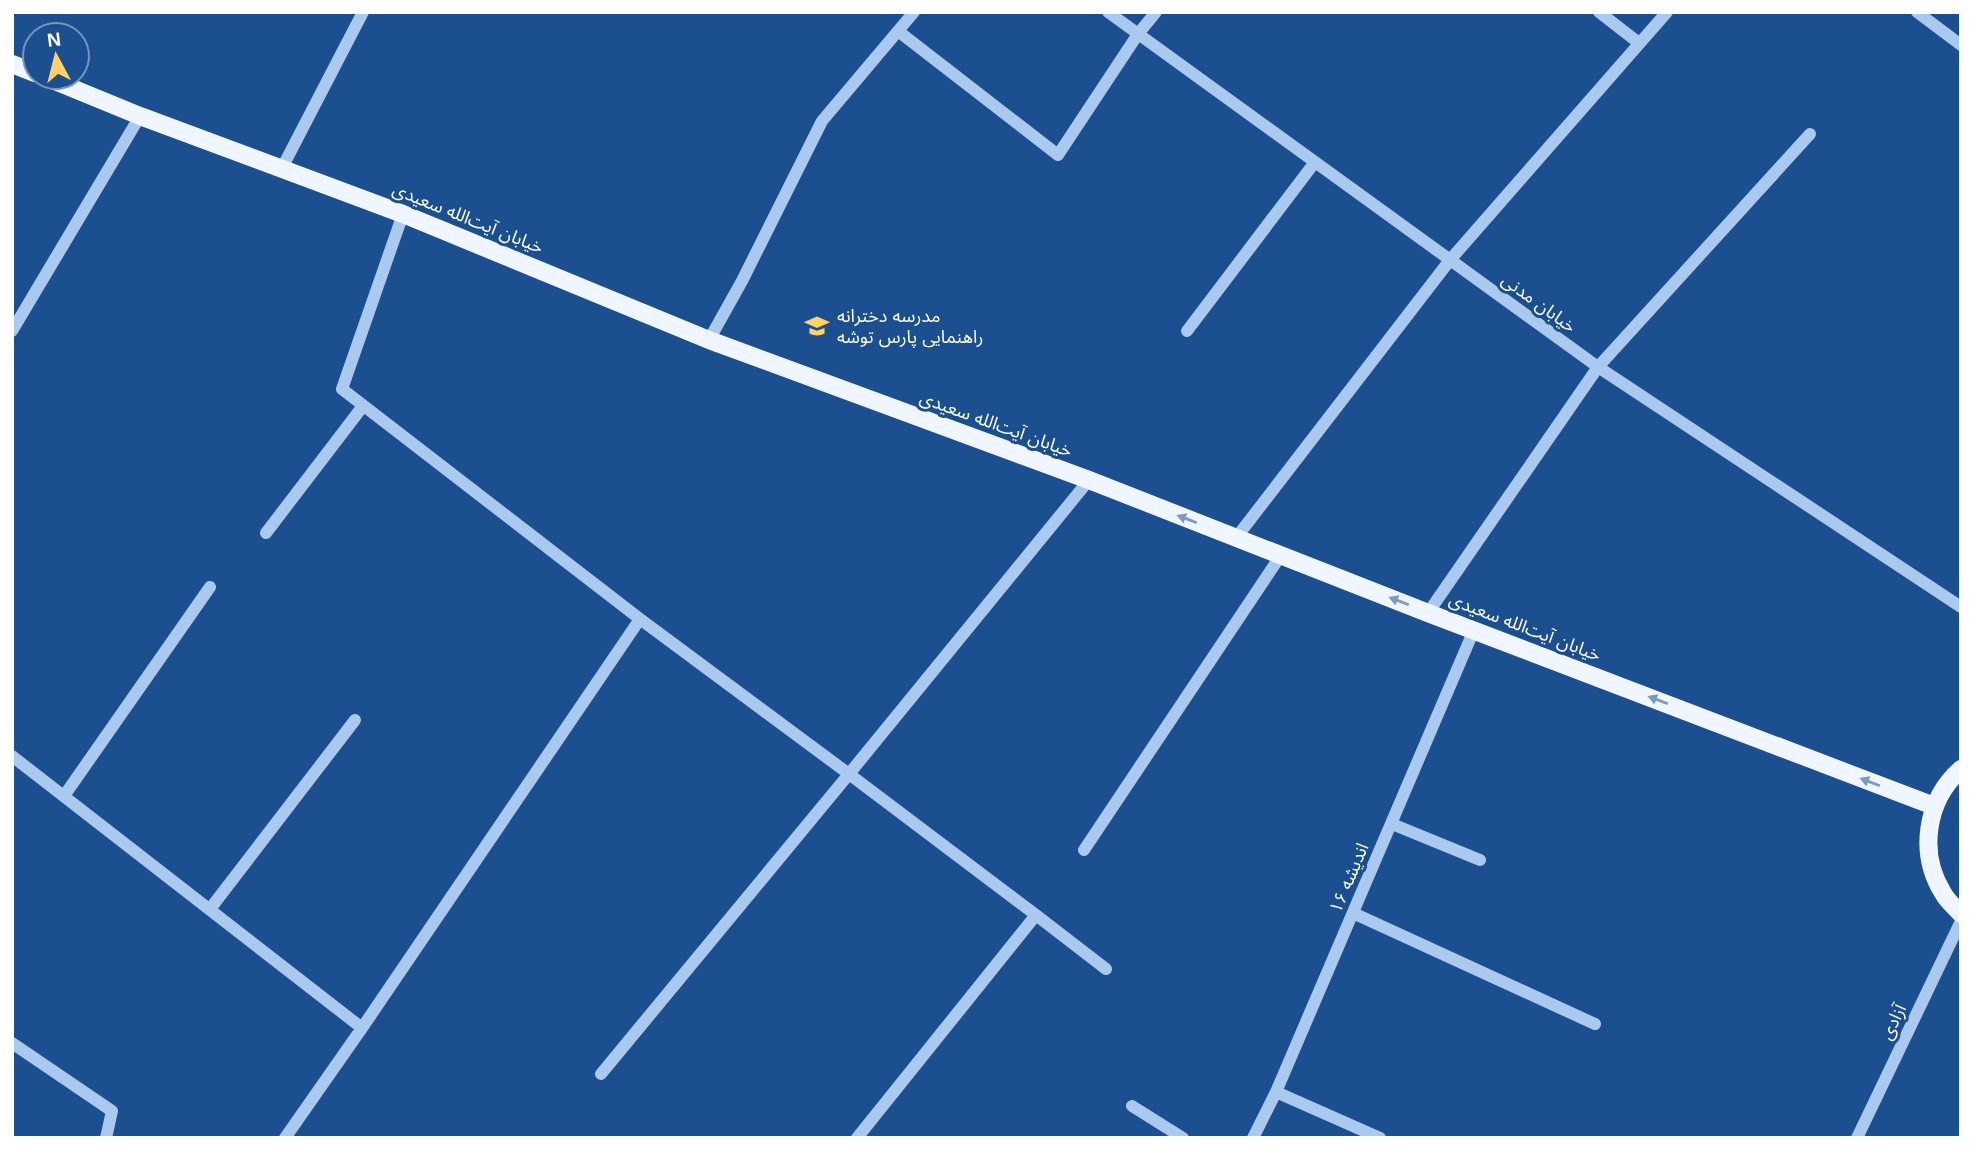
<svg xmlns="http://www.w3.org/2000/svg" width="1973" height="1150" viewBox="0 0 1973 1150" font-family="Arial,'Noto Sans Arabic',sans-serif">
<rect width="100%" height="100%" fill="#1b4f8f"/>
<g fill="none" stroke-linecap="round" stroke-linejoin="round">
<path stroke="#a9c9ee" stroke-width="12" d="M 1108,12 L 1598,367 L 1961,607
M 1599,12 L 1639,43
M 1917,12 L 1961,45
M 898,31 L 1058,155 L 1138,34 L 1156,12
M 282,168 L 363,12
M 403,214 L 342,389 L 640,619 L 849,774 L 601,1074
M 12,331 L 140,116
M 1187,331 L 1315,162
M 709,340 L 742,281 L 822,121 L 914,12
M 266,533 L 363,406
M 1236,538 L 1450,260 L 1667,12
M 1428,613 L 1598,367 L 1810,134
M 12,756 L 362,1028
M 64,796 L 210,587
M 1392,824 L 1480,860
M 1084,850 L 1281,555
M 210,909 L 355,720
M 1353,913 L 1595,1024
M 1036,915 L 1106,969
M 12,1043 L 112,1111 L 106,1138
M 1276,1092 L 1380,1138
M 1132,1106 L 1183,1138
M 285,1138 L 362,1028 L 640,619
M 857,1138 L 1036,915 L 849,774 L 1089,480
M 1253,1138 L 1276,1092 L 1474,630
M 1857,1138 L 1961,921"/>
<path stroke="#f0f6ff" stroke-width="18" d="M 12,64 L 35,73
M 45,77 L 140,116 L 403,214 L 709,340 L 1089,480 L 1428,613 L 1934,806
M 1961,769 C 1926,800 1918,853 1943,893 C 1947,901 1955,907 1961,914"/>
</g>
<defs><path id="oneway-solid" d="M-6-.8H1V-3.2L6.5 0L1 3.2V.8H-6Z" transform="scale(1.75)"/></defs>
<g fill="#7b9ac1">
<use href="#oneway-solid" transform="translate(1187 519) rotate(-159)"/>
<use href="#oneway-solid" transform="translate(1399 601) rotate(-159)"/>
<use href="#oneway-solid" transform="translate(1658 700) rotate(-159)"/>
<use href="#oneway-solid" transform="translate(1870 782) rotate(-159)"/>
</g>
<defs>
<g id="school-bare" transform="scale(1.89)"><path d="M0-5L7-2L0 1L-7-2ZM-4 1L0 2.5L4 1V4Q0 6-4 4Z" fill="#ffd166" stroke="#1b4f8f" stroke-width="2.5" paint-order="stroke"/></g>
</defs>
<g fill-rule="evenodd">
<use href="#school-bare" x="817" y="326"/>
</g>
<g text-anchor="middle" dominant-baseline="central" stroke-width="6" stroke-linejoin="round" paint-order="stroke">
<g font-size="18" fill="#fff" stroke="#1b4f8f">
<text transform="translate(468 218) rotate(22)">خیابان آیت‌الله سعیدی</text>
<text transform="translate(1539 303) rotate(36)">خیابان مدنی</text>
<text transform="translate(996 424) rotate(20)">خیابان آیت‌الله سعیدی</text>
<text transform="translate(1525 627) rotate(21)">خیابان آیت‌الله سعیدی</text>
<text transform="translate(1349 878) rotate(-67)">اندیشه ۱۶</text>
<text transform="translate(1893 1022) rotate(-64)">آزادی</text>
</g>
<g font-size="18" fill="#fff" stroke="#1b4f8f" text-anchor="start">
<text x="837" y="316">مدرسه دخترانه<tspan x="837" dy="21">راهنمایی پارس توشه</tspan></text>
</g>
</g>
<rect width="1973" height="1150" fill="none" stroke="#ffffff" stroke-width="28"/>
<g transform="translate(56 56) rotate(353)"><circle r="33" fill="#1b4f8f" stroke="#7695bc" stroke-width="2"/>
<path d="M0-5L12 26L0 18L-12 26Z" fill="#ffd166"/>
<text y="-10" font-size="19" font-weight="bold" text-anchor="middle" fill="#ffffff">N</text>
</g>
</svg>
